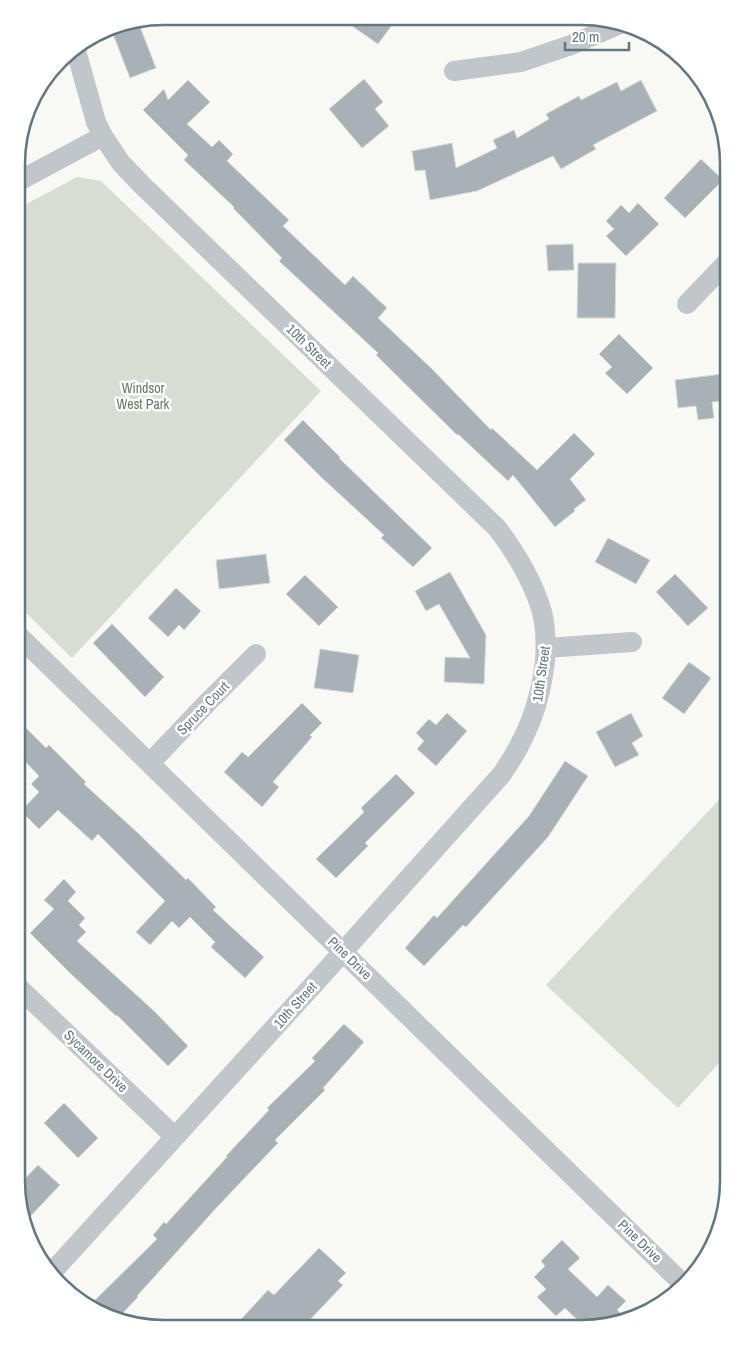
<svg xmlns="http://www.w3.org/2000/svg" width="745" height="1345" viewBox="0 0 745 1345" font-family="'Archivo Narrow',sans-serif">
<rect width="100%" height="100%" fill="#f8f8f5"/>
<path fill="#d8ddd4" d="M 77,177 L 101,181 L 321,391 L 72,658 L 17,604 L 17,209 Z
M 729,789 L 728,1053 L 678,1108 L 546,985 Z"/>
<path fill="#a8b2b6" stroke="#d9d9d7" d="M 339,17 L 382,18 L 392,25 L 378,44 Z
M 139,24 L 156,68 L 130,78 L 113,34 Z
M 364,79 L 383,102 L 375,109 L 389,126 L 362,148 L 329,109 Z
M 188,80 L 210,102 L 187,124 L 212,147 L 219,140 L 233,154 L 227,161 L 289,220 L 283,226 L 345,285 L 353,276 L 387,308 L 378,318 L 431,368 L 491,430 L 492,428 L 537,470 L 574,433 L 595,454 L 570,479 L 586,500 L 574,509 L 575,511 L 555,527 L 513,475 L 508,481 L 458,434 L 457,435 L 376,355 L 378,353 L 279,261 L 282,258 L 233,208 L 234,207 L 184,160 L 188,155 L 143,110 L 164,89 L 168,100 Z
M 641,80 L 657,111 L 593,145 L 596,149 L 561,169 L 553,156 L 477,191 L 430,200 L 425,170 L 415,171 L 412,151 L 452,143 L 456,168 L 497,148 L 493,140 L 514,130 L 517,138 L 549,119 L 546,114 L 579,96 L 581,100 L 617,82 L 621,91 Z
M 701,159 L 723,180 L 685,218 L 664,198 Z
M 638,203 L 659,224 L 626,256 L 606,236 L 614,229 L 606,221 L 621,205 L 629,213 Z
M 573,244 L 574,270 L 548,271 L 546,245 Z
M 578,263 L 616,263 L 615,318 L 577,318 Z
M 619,334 L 653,368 L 627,394 L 605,373 L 612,367 L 599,354 Z
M 722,374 L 725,401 L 712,402 L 714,418 L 698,420 L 696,406 L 678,408 L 675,380 Z
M 303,420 L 340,457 L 339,458 L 432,548 L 413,567 L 381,538 L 384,535 L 321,477 L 284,440 Z
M 608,538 L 650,560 L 636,584 L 595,562 Z
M 266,554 L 270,583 L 219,589 L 216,560 Z
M 450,572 L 486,635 L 484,684 L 444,682 L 445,657 L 470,658 L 439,604 L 426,611 L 415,591 Z
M 675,574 L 708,608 L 688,626 L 656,592 Z
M 305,575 L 338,607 L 319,626 L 286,594 Z
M 176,588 L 201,611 L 184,630 L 179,625 L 168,637 L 148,618 Z
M 112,624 L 164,677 L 145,697 L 93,643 Z
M 320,649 L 359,655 L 353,693 L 314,688 Z
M 689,662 L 711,678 L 684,714 L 662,698 Z
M 302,703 L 322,723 L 310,735 L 312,737 L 273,782 L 279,787 L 262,807 L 224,772 L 242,752 L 248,757 Z
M 447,713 L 467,731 L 436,766 L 417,749 L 424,741 L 416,733 L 429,719 L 436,725 Z
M 631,713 L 643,736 L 632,743 L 639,755 L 615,767 L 596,732 Z
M 17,719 L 46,748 L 49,745 L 86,782 L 84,784 L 139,834 L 186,880 L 188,878 L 216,907 L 213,910 L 264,957 L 245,978 L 211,947 L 215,942 L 190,917 L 179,928 L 172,921 L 150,945 L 136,932 L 165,901 L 98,834 L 92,841 L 58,810 L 39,829 L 21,811 L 39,792 L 31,784 L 39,776 L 17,753 Z
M 565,761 L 588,776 L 548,837 L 466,927 L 463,925 L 424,966 L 405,948 L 434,915 L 437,918 L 529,816 Z
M 396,774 L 415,793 L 365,843 L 368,846 L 336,878 L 316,859 L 364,812 L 361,808 Z
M 64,879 L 76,892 L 68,901 L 85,918 L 79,925 L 86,932 L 77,941 L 154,1011 L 188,1046 L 168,1066 L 117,1015 L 116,1016 L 71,974 L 30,933 L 54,909 L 44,900 Z
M 344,1024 L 364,1042 L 323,1088 L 325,1090 L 275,1140 L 278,1143 L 218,1206 L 137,1296 L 138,1297 L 119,1317 L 90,1305 L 157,1239 L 153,1235 L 164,1222 L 166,1224 L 227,1157 L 226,1156 L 269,1110 L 267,1108 L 315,1061 L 312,1058 Z
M 64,1103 L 98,1138 L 78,1158 L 44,1123 Z
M 38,1165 L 60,1185 L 23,1224 L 17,1187 Z
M 562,1240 L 580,1258 L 568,1269 L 597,1297 L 608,1285 L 626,1301 L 617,1310 L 629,1321 L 586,1328 L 565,1308 L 556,1316 L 537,1297 L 546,1289 L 534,1277 L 545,1266 L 541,1261 Z
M 319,1248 L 346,1273 L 338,1281 L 343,1285 L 302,1328 L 233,1328 L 268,1290 L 274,1295 Z"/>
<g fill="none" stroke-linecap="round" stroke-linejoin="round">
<path stroke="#c0c6c9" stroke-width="20" d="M 454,71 L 521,62 L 571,45 L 620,24
M 17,182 L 103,136
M 687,304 L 729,260
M 17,634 L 678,1279 L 683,1282
M 546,648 L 632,642
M 150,763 L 208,702 L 256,654
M 16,985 L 175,1137
M 54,1270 L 315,983 L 502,774 C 527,737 540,705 545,661 C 546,645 546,628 542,612 C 533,581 516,553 497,528 L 142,185 L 121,163 L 103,136 L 96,122 L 75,47"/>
</g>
<g text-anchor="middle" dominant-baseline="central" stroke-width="5" stroke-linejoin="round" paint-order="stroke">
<g font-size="14" fill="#627780" stroke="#fff">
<text transform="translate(309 346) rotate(44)">10th Street</text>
<text transform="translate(541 674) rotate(-82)">10th Street</text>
<text transform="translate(203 708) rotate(-46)">Spruce Court</text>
<text transform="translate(350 958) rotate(44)">Pine Drive</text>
<text transform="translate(295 1005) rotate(-48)">10th Street</text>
<text transform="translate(96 1061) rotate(44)">Sycamore Drive</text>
<text transform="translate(640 1241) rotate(44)">Pine Drive</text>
</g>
<g font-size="14" fill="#687861" stroke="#fff">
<text x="143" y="388">Windsor<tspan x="143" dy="16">West Park</tspan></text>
</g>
</g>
<path d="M0 0H745V1345H0ZM164 25H581A139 139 0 0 1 720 164V1181A139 139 0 0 1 581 1320H164A139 139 0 0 1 25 1181V164A139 139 0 0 1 164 25Z" fill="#fff" fill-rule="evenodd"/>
<path fill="none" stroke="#627780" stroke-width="2.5" d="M164 25H581A139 139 0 0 1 720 164V1181A139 139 0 0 1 581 1320H164A139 139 0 0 1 25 1181V164A139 139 0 0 1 164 25Z"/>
<path d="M565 42v8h64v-8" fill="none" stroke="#627780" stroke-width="2.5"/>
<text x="572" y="42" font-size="15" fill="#627780" stroke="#ffffff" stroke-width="4" paint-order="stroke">20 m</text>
</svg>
